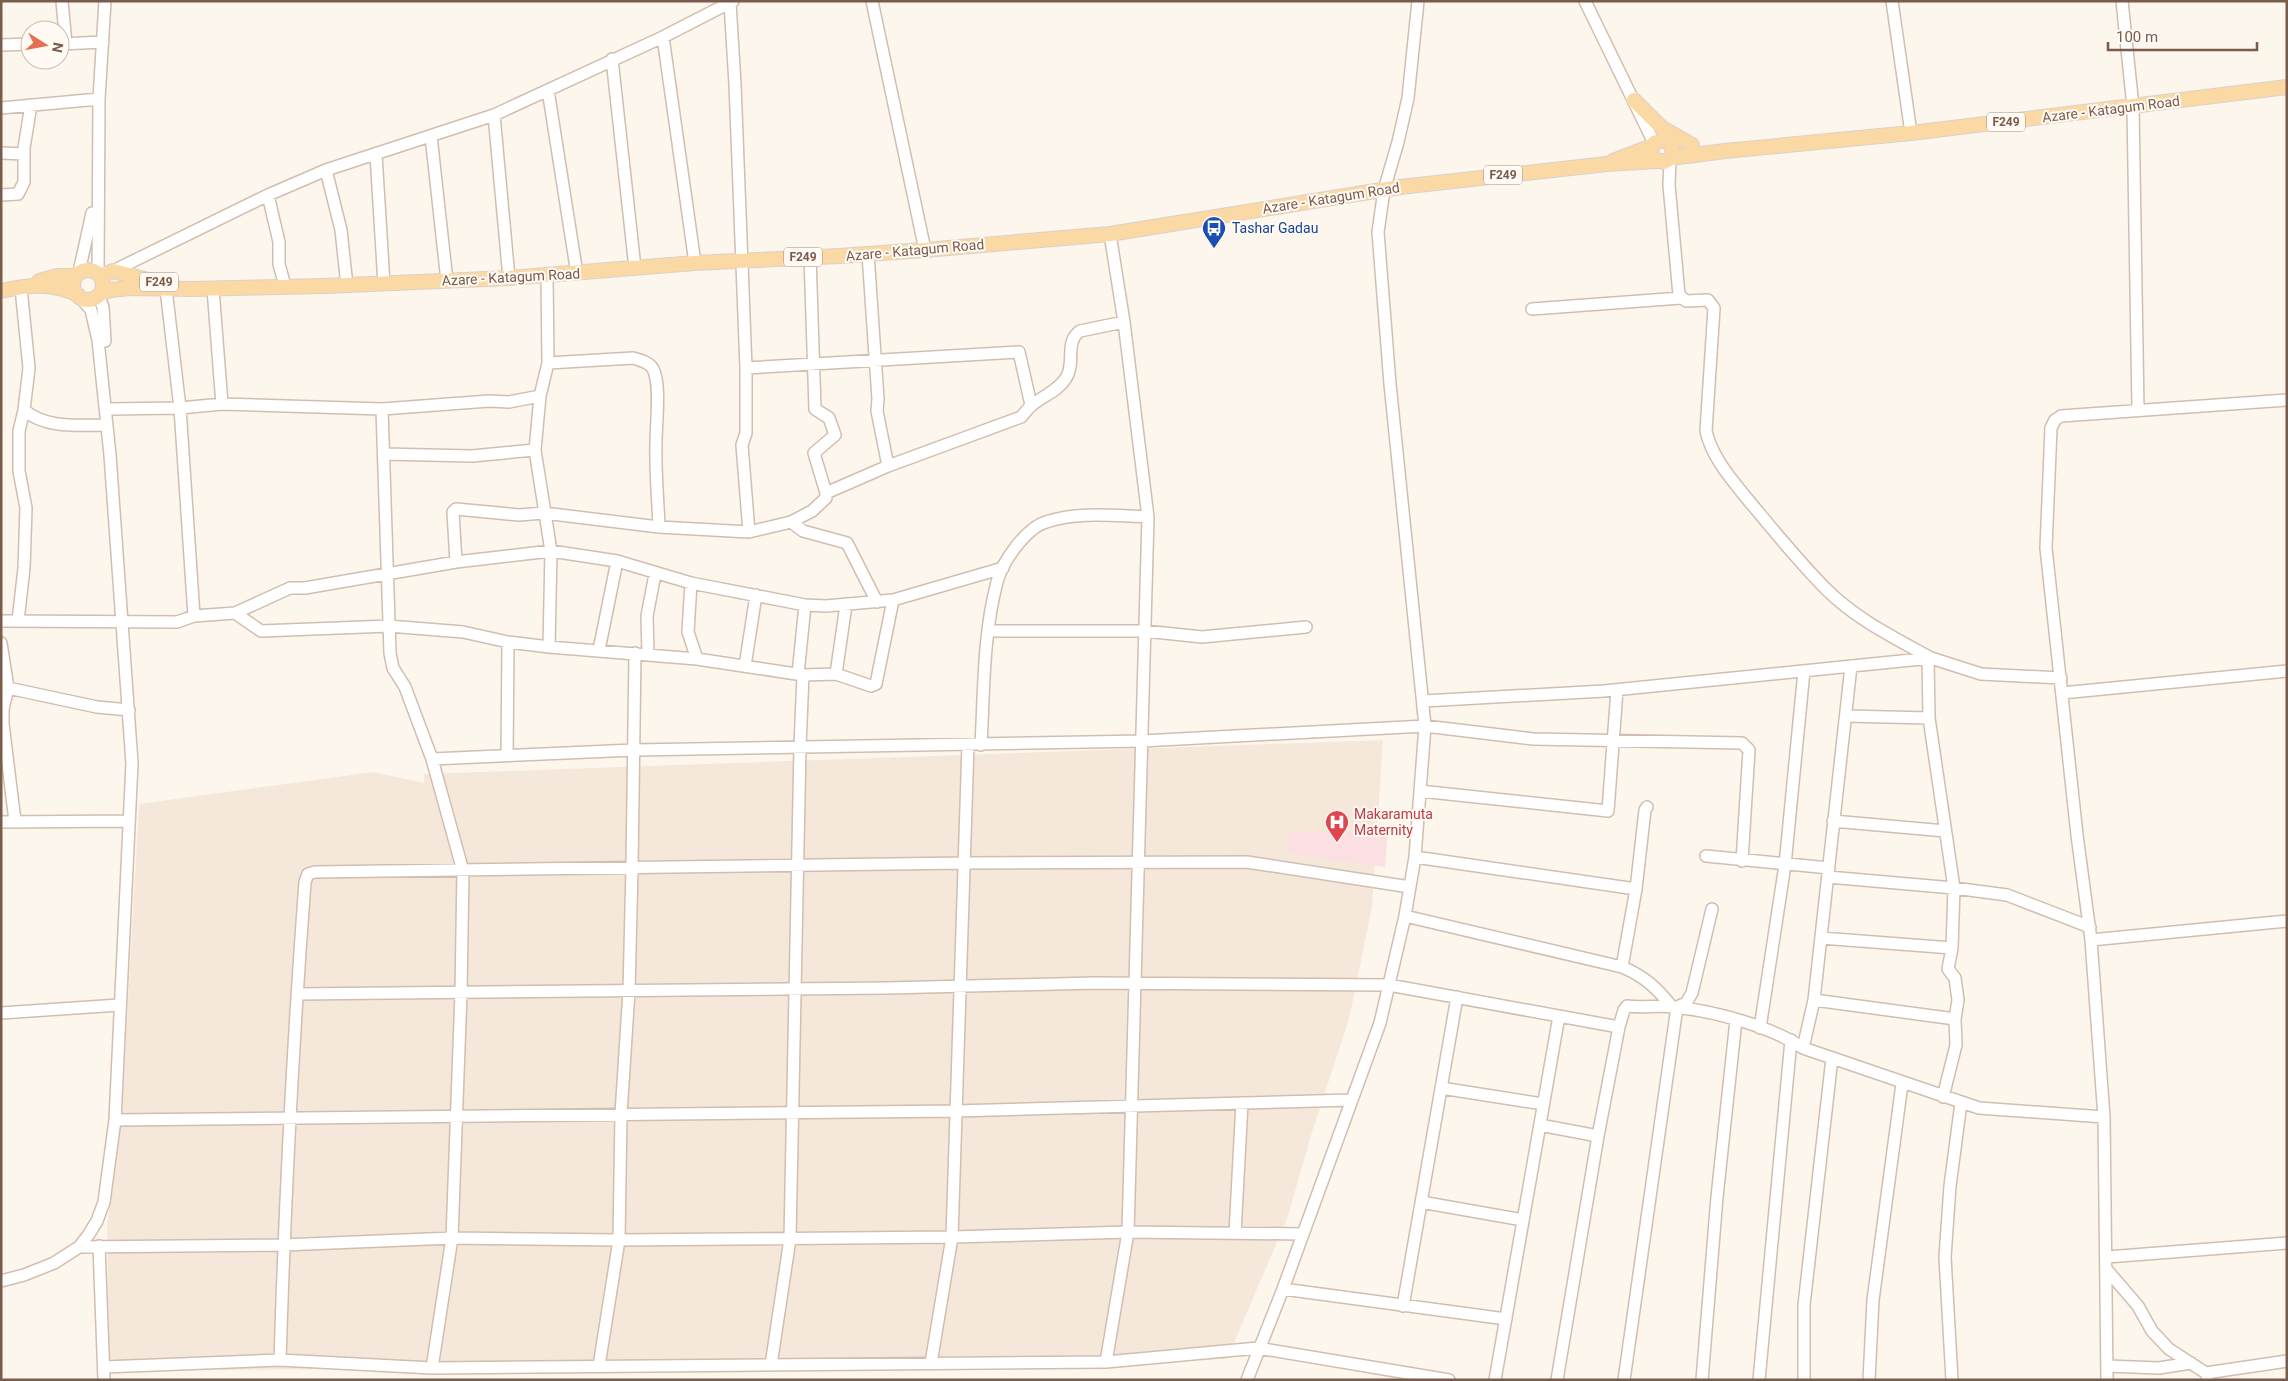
<svg xmlns="http://www.w3.org/2000/svg" width="2288" height="1381" viewBox="0 0 2288 1381" font-family="Roboto,sans-serif">
<rect width="100%" height="100%" fill="#fdf6ec"/>
<path fill="#f5e8da" d="M 1383,740 L 1372,907 L 1349,1019 L 1312,1132 L 1287,1219 L 1227,1359 L 1106,1362 L 109,1371 L 107,1228 L 122,1111 L 139,804 L 373,772 L 424,783 L 424,774 Z"/>
<path fill="#fbdfe3" d="M 1388,829 L 1385,867 L 1287,853 L 1289,833 Z"/>
<g fill="none" stroke-linecap="round" stroke-linejoin="round">
<g stroke="#d1beb0" stroke-width="14">
<path id="minor" d="M 62,1 L 66,44
M 872,1 L 925,250
M 1585,1 L 1654,143
M 1892,1 L 1911,133
M 2122,1 L 2133,107 L 2138,410
M 730,3 L 735,84 L 746,368 L 746,433 L 742,445 L 749,532
M 663,37 L 695,263
M 60,44 L 103,42
M 1,45 L 30,44
M 612,59 L 635,268
M 548,90 L 577,274
M 1,108 L 99,99
M 494,115 L 509,278
M 431,136 L 447,281
M 1,153 L 24,154
M 376,154 L 384,284
M 1670,159 L 1669,185 L 1679,295 L 1686,301 L 1708,300 L 1714,308 L 1706,431 C 1712,458 1732,480 1749,501 C 1774,531 1799,562 1827,590 C 1856,619 1895,638 1931,658
M 326,170 L 341,230 L 347,286
M 1,195 L 18,194 L 24,182 L 24,148 L 31,105
M 268,195 L 279,242 L 279,264 L 285,286
M 868,254 L 878,399 L 877,411 L 888,466
M 113,271 L 268,195 L 326,170 L 494,115 L 663,37 L 733,1
M 79,272 L 92,213
M 98,273 L 99,99 L 105,1
M 547,276 L 548,363 L 540,396 L 535,450 L 551,551 L 549,647
M 166,289 L 180,408 L 194,616
M 213,289 L 222,404
M 98,295 L 103,307 L 105,341
M 1532,309 L 1681,298
M 548,363 L 633,358 C 640,360 649,362 653,369 C 661,383 656,425 656,442 C 655,470 658,499 659,527
M 746,368 L 1019,352 L 1031,405
M 110,409 L 180,408 L 222,404 L 382,409 L 390,653 L 393,668 L 405,687 L 432,759 L 634,750 L 1142,741 L 1425,726 L 1533,739 L 1742,743 L 1749,750 L 1742,861
M 382,409 L 489,401 L 509,402 L 540,396
M 24,410 C 46,429 79,425 106,425
M 384,454 L 472,456 L 535,450
M 826,493 L 888,466 L 1021,417 C 1025,413 1028,408 1032,405 C 1043,396 1058,391 1066,378 C 1076,363 1064,342 1080,331 L 1124,322
M 791,522 L 803,531 L 847,543 L 877,602
M 456,562 L 453,512 L 456,509 L 519,515 L 544,513 L 659,527 L 749,532 L 791,522 L 812,511 L 826,498 L 826,493 L 814,453 L 835,435 L 829,418 L 815,409 L 810,256
M 691,583 L 688,632 L 697,659
M 235,613 L 261,631 L 389,626 L 463,632 L 508,642 L 549,647 L 697,659 L 803,675 L 836,674 L 846,605
M 1,621 L 177,622 L 194,616 L 235,613 L 290,588 L 305,588 L 456,562 L 551,551 L 617,561 L 691,583 L 805,605 L 826,606 L 893,600 L 1003,568
M 18,621 L 24,568 L 26,508 L 19,471 L 19,431 L 24,410 L 29,368 L 21,288
M 988,631 L 1145,631 L 1202,637 L 1306,627
M 1,643 L 8,688 L 3,709 L 3,724 L 15,821
M 599,650 L 617,561
M 648,654 L 647,616 L 655,574
M 1928,658 L 1929,718 L 1954,888 L 1952,948 L 1948,969 L 1955,978 L 1958,1000 L 1955,1019 L 1956,1045 L 1943,1097
M 745,666 L 756,595
M 798,674 L 805,605
M 836,674 L 871,686 L 876,684 L 893,600
M 8,688 L 97,707 L 129,710
M 2062,693 L 2287,671
M 1424,701 L 1604,691 L 1931,658 L 1981,674 L 2061,678
M 1846,716 L 1929,718
M 981,745 C 984,691 983,635 997,582 C 1002,562 1026,528 1046,522 C 1078,511 1115,516 1148,517
M 507,756 L 508,642
M 1420,791 L 1608,811 L 1617,690
M 1833,821 L 1945,831
M 1,822 L 129,821
M 1706,856 L 1829,868
M 1415,857 L 1636,889
M 1828,877 L 1954,888 L 2007,895 L 2090,927
M 1405,916 L 1622,967 C 1644,976 1657,988 1672,1007
M 1821,938 L 1952,948
M 2091,940 L 2287,921
M 1622,967 L 1636,889 L 1645,810 L 1647,807
M 297,994 L 887,988 L 1095,983 L 1389,985 L 1619,1027
M 1814,1000 L 1955,1019
M 1677,1007 L 1686,1003 L 1692,993 L 1712,909
M 1,1013 L 119,1005
M 1760,1028 L 1785,865 L 1804,671
M 1803,1048 L 1814,1000 L 1851,666
M 1441,1088 L 1543,1104
M 115,1120 L 956,1111 L 1351,1100
M 1540,1125 L 1598,1136
M 1421,1202 L 1523,1220
M 1235,1233 L 1242,1103
M 99,1246 L 104,1380
M 79,1247 L 283,1245 L 452,1238 L 619,1240 L 952,1237 L 1128,1232 L 1303,1234
M 2107,1257 L 2287,1243
M 2107,1270 L 2138,1306 L 2152,1331 L 2169,1349 L 2206,1373 L 2208,1380
M 1,1281 L 24,1275 L 54,1263 L 79,1247 L 89,1234 L 97,1221 L 104,1202 L 115,1120 L 132,763 L 110,455 L 98,340 L 91,310 L 81,298
M 1283,1289 L 1506,1319
M 1403,1306 L 1457,997
M 280,1360 C 285,1200 293,1041 305,882 L 308,874 L 315,872 L 965,863 L 1247,862 L 1410,887
M 1106,1362 L 1128,1232 L 1148,517 L 1124,322 L 1110,234
M 931,1363 L 952,1237 L 968,745
M 771,1365 L 790,1239 L 800,747 L 803,675
M 599,1366 L 619,1240 L 621,1114 L 629,991 L 632,868 L 635,653
M 2107,1366 L 2159,1368 L 2191,1363
M 104,1367 L 280,1360 L 432,1368 L 1106,1362 L 1258,1348 L 1449,1380
M 432,1368 L 452,1238 L 461,993 L 463,871 L 432,759
M 2206,1373 L 2287,1361
M 1247,1380 L 1283,1289 L 1380,1023 L 1405,916 L 1415,857 L 1425,726 L 1390,384 L 1378,232 L 1384,190 L 1398,142 L 1408,98 L 1418,1
M 1495,1380 L 1559,1016
M 1557,1380 L 1598,1136 L 1619,1027 L 1624,1010 L 1627,1006 C 1643,1008 1658,1005 1674,1007 C 1714,1011 1770,1026 1803,1048 L 1979,1108 L 2104,1117
M 1624,1380 L 1677,1007
M 1702,1380 L 1717,1197 L 1736,1020
M 1759,1380 L 1791,1040
M 1804,1380 L 1804,1305 L 1832,1058
M 1869,1380 L 1873,1300 L 1902,1084
M 1952,1380 L 1945,1257 L 1950,1186 L 1961,1103
M 2107,1380 L 2104,1117 L 2091,940 L 2077,835 L 2046,548 L 2051,428 L 2055,420 L 2061,416 L 2287,400"/>
</g>
<g stroke="#dad1cd" stroke-width="16">
<path id="major" d="M 1634,100 L 1662,128 L 1692,145
M 1671,158 L 1673,153 L 1670,143 L 1662,140 L 1654,143 L 1651,150 L 1653,159 L 1664,162 L 1671,158 L 1725,151 L 1911,133 L 2287,87
M 1613,161 L 1652,146
M73 285a15 15 0 1 1 30 0a15 15 0 1 1-30 0Z
M 100,276 L 113,271 L 156,282
M 39,281 L 57,276 L 75,276
M 1,291 C 30,285 51,282 78,295
M 100,294 L 111,290 L 130,288 L 191,289 L 325,286 L 509,278 L 695,263 L 839,256 L 925,250 L 1110,234 L 1400,187 L 1607,164 L 1657,161"/>
</g>
<use href="#minor" stroke="#fff" stroke-width="11"/>
<use href="#major" stroke="#fbd9a5" stroke-width="14"/>
</g>
<defs>
<g id="bus-pin" transform="scale(1.25)"><path d="M0 17L-7.5 6A9.5 9.5 0 1 1 7.5 6Z" fill="#1a4fb4" stroke="#fffaf3"/><path d="M-5-6H5V4H4V6H2V4H-2V6H-4V4H-5ZM-3.5-4V0h7V-4ZM-3.5 1.2v1.5H-2V1.2ZM2 1.2v1.5H3.5V1.2Z" fill="#fff"/></g>
<g id="hospital-pin" transform="scale(1.25)"><path d="M0 17L-7.5 6A9.5 9.5 0 1 1 7.5 6Z" fill="#e0444e" stroke="#fffaf3"/><path d="M-5-5h3v3.5h4V-5h3V5h-3V1.5h-4V5h-3Z" fill="#fff"/></g>
</defs>
<g fill-rule="evenodd">
<use href="#bus-pin" x="1214" y="228"/>
<use href="#hospital-pin" x="1337" y="822"/>
</g>
<g text-anchor="middle" dominant-baseline="central" stroke-width="4" stroke-linejoin="round" paint-order="stroke">
<g fill="#fffaf3" stroke="#a28b7f" stroke-width="1">
<rect x="1987" y="112.5" width="38" height="19" rx="4"/>
<rect x="1484" y="165.5" width="38" height="19" rx="4"/>
<rect x="784" y="247.5" width="38" height="19" rx="4"/>
<rect x="140" y="272.5" width="38" height="19" rx="4"/>
</g>
<g font-size="12" font-weight="bold" fill="#7a5c4d">
<text x="2006" y="122">F249</text>
<text x="1503" y="175">F249</text>
<text x="803" y="257">F249</text>
<text x="159" y="282">F249</text>
</g>
<g font-size="14" fill="#7a5c4d" stroke="#fffaf3">
<text transform="translate(2111 109) rotate(-7)">Azare - Katagum Road</text>
<text transform="translate(1331 198) rotate(-9)">Azare - Katagum Road</text>
<text transform="translate(915 250) rotate(-5)">Azare - Katagum Road</text>
<text transform="translate(511 277) rotate(-3)">Azare - Katagum Road</text>
</g>
<g font-size="14" fill="#164399" stroke="#fffaf3" text-anchor="start">
<text x="1232" y="228">Tashar Gadau</text>
</g>
<g font-size="14" fill="#be3a42" stroke="#fffaf3" text-anchor="start">
<text x="1354" y="814">Makaramuta<tspan x="1354" dy="16">Maternity</tspan></text>
</g>
</g>
<rect width="2288" height="1381" fill="none" stroke="#7a5c4d" stroke-width="5"/>
<g transform="translate(45 45) rotate(101)"><circle r="24" fill="#fffaf3" stroke="#cabbb1"/>
<path d="M0-4L9 19L0 12L-9 19Z" fill="#e76f51"/>
<text y="-8" font-size="14" font-weight="bold" text-anchor="middle" fill="#7a5c4d">N</text>
</g>
<path d="M2108 42v8h149v-8" fill="none" stroke="#7a5c4d" stroke-width="2.5"/>
<text x="2116" y="42" font-size="15" fill="#7a5c4d" stroke="#fffaf3" stroke-width="4" paint-order="stroke">100 m</text>
</svg>
